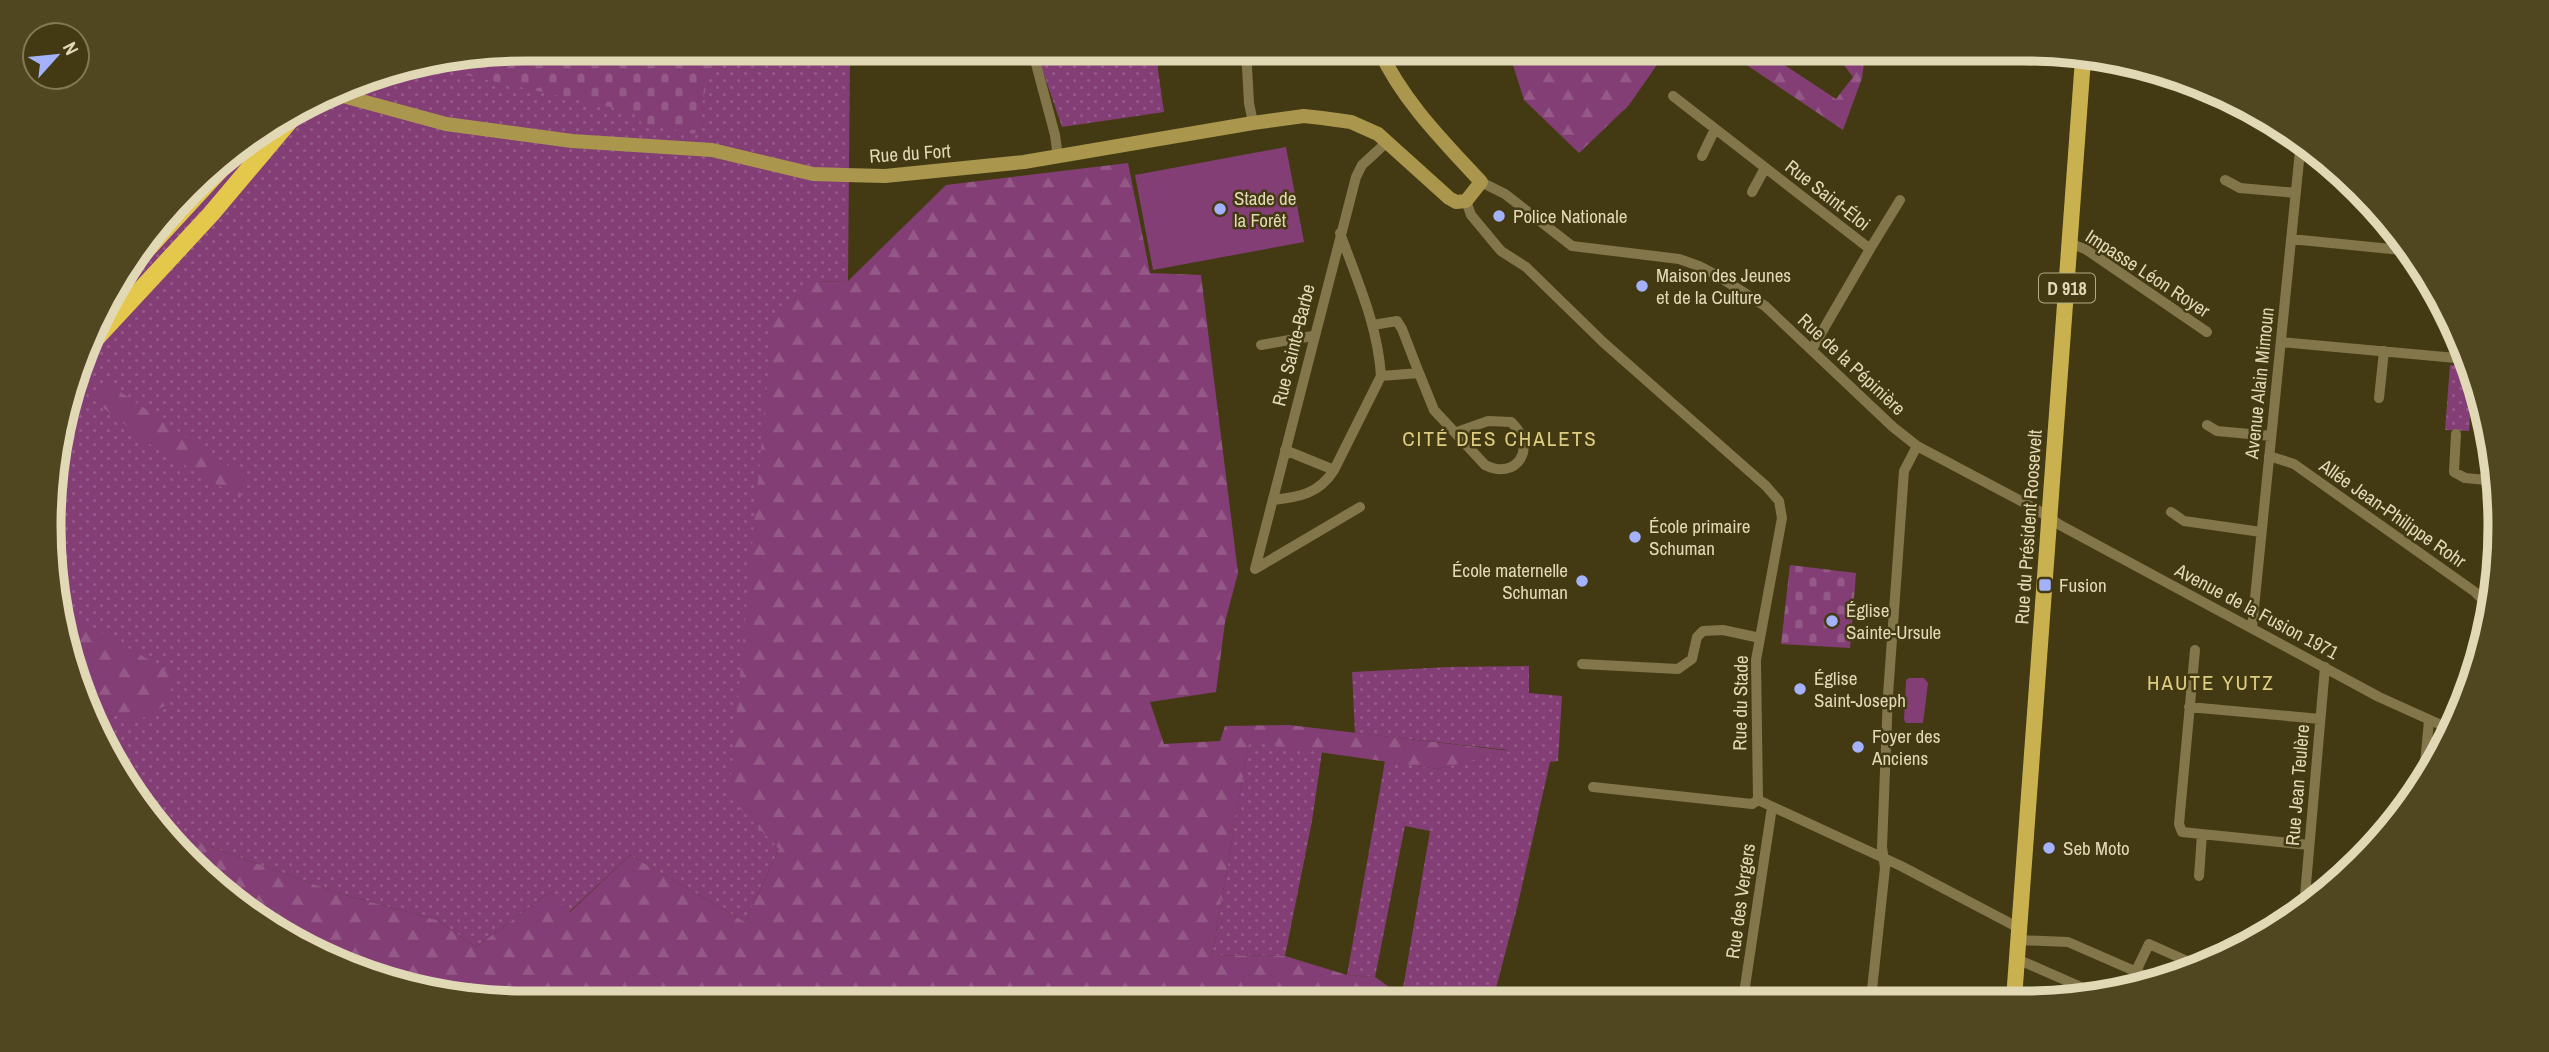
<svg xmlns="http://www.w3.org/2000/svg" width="2549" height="1052" viewBox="0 0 2549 1052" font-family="'Archivo Narrow',sans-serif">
<defs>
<pattern id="grass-dots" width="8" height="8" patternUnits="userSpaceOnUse" patternTransform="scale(1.75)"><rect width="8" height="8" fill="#833e75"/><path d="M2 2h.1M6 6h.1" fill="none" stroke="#945986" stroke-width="1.8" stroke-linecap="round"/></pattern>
<pattern id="forest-firs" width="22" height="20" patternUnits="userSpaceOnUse" patternTransform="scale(1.75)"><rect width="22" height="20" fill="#833e75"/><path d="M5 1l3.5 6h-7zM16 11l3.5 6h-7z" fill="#945986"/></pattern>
<pattern id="cemetery-stones" width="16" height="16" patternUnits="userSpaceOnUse" patternTransform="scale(1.75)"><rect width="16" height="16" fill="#833e75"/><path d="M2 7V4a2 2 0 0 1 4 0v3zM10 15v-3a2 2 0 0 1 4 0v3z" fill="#945986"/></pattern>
</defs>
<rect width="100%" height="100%" fill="#433a13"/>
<path fill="url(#grass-dots)" d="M 526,49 L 850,49 L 848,281 L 815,282 L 779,849 L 745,922 L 630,855 L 569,912 L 550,892 L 476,947 L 437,920 L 338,893 L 203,844 L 174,838 L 129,791 L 91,719 L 114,715 L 58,607 L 53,463 L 74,372 L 113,288 L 212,167 L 288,113 L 372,74 Z
M 1046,49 L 1155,49 L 1164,112 L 1062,127 L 1039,60 Z
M 2450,365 L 2470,367 L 2473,375 L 2469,431 L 2445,430 Z
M 1529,666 L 1529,693 L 1562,696 L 1558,761 L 1550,762 L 1518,904 L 1493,1000 L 1409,1001 L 1402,994 L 1430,831 L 1405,826 L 1375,977 L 1347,975 L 1385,761 L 1437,769 L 1508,750 L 1355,733 L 1352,672 L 1449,667 Z
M 1249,741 L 1322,752 L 1312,821 L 1285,956 L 1212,955 Z"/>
<path fill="url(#forest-firs)" d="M 1508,49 L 1668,49 L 1629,105 L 1579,153 L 1524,100 Z
M 1723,49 L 1760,49 L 1836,99 L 1853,77 L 1838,57 L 1841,49 L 1866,49 L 1862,78 L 1843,130 Z
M 1128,163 L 1150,273 L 1201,275 L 1238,573 L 1225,622 L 1216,692 L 1150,702 L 1164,744 L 1220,741 L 1225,726 L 1289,725 L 1511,751 L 1437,769 L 1249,742 L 1212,955 L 1285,956 L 1347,975 L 1375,977 L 1409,1001 L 526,1003 L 373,978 L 236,905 L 174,838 L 203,844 L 338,893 L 437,920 L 476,947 L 550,892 L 570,912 L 630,855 L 745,922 L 779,849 L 729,797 L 773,317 L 815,282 L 848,281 L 946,185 Z
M 106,382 L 249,480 L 240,498 L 151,445 L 92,399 Z
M 58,607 L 175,675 L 166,705 L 132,724 L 114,715 L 91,719 L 85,708 L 58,619 Z"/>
<path fill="url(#cemetery-stones)" d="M 526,49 L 715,49 L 695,134 L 641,123 L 641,114 L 434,68 L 436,64 Z
M 1790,565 L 1856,573 L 1850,648 L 1781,644 Z"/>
<path fill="#833e75" d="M 1286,147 L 1304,242 L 1153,270 L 1135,175 Z
M 1909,678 L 1924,678 L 1928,683 L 1923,723 L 1906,723 L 1904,720 L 1906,680 Z"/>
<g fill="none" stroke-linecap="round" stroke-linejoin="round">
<path stroke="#82764a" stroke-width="10" d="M 1032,49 L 1055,135 L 1058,157
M 1246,49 L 1249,103 L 1253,123
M 1673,96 L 1870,249 L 1812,349
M 1702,156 L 1715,129
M 2225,180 L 2240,188 L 2296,193
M 1481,182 L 1505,194 L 1572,246 L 1679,259 L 1699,266 L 1718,276 L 1765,306 L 1893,427 L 1917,446 L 2036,509 L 2060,525 L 2379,697 L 2450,729
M 1752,192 L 1765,168
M 1466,201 L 1471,215 L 1501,251 L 1526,267 L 1604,343 L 1766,486 L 1779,501 L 1782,518 L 1756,660 L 1758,800 L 1901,866 L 2019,928
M 1340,233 C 1357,280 1378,326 1381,376 L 1419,373 L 1434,410 L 1485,465 C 1516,481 1539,448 1511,422 L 1488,421 L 1457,432
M 2291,239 L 2411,251
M 2070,243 L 2087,250 L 2207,332
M 1870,249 L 1900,200
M 1373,325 L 1397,321 L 1402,329 L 1419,373
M 2281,342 L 2467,359
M 1261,345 L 1313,336
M 2379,398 L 2384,351
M 2207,425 L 2217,431 L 2271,436
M 2456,434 L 2454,472 L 2465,478 L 2497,481
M 1285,450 L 1334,470 L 1381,376
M 2269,456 L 2294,464 L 2475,592 L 2491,608
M 1273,500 C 1299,497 1319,494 1334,470
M 2171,512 L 2184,521 L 2261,532
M 1255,569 L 1356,177 L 1362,165 L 1387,142
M 1255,569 L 1360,507
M 2252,628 L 2301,141
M 2195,650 L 2179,824 L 2182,832 L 2309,845
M 1582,664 L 1678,669 L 1692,659 L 1697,637 L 1703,631 L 1723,630 L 1760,638
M 2189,707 L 2320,719
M 2423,784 L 2429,721
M 1593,787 L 1752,804 L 1758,800
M 2199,876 L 2202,834
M 2304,907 L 2325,667
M 2018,940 L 2068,942 L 2153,979
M 2017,959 L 2099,995
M 2136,971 L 2149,944 L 2196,965
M 1871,999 L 1885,868 L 1882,847 L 1888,695 L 1904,471 L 1917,446
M 1743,1000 L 1772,807"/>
<path stroke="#aa974d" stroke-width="14" d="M 332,93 L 446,124 L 572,141 L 712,150 L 813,174 L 845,175 L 885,176 L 1024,162 L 1253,123 L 1304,116 L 1322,118 L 1351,122 L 1378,134 L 1449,198 L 1456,202 L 1466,201 L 1481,182 C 1443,141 1402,100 1379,49"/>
<path stroke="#c8b14e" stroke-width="16" d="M 2014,999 L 2083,59"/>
<path stroke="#e4c84c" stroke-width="18" d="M 124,274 L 243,145
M 85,350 L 211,214 L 302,106"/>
</g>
<g fill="#a4b2fc" stroke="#433a13" stroke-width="2.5">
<circle cx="1220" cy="209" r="7"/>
<circle cx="1499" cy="216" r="7"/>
<circle cx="1642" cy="286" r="7"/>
<circle cx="1635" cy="537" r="7"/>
<circle cx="1582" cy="581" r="7"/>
<rect x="2038" y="578" width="14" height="14" rx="3.5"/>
<circle cx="1832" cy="621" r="7"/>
<circle cx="1800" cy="689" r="7"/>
<circle cx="1858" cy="747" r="7"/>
<circle cx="2049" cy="848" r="7"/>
</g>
<g text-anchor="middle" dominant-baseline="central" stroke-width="5" stroke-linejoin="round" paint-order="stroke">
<rect fill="#433a13" stroke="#b2a984" stroke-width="2" x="2039" y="273.5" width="56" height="29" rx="5"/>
<g font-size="18" font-weight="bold" fill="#e1d8b5">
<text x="2067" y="288">D 918</text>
</g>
<g font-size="19" fill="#e1d8b5" stroke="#433a13">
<text transform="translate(910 153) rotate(-4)">Rue du Fort</text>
<text transform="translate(1828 195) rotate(38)">Rue Saint-Éloi</text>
<text transform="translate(2148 273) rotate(33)">Impasse Léon Royer</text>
<text transform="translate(1293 345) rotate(-76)">Rue Sainte-Barbe</text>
<text transform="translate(1852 364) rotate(43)">Rue de la Pépinière</text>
<text transform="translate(2259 383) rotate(-84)">Avenue Alain Mimoun</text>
<text transform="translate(2393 513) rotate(35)">Allée Jean-Philippe Rohr</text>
<text transform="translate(2028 527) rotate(-86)">Rue du Président Roosevelt</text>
<text transform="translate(2257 611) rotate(28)">Avenue de la Fusion 1971</text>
<text transform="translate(1740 703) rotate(-89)">Rue du Stade</text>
<text transform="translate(2297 785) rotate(-85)">Rue Jean Teulère</text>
<text transform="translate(1740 901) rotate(-82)">Rue des Vergers</text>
</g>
<g font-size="19" fill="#e1d8b5" stroke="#433a13" text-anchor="start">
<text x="1234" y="198">Stade de<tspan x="1234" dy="22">la Forêt</tspan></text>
<text x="1513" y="216">Police Nationale</text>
<text x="1656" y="275">Maison des Jeunes<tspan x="1656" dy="22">et de la Culture</tspan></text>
<text x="1649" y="526">École primaire<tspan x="1649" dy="22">Schuman</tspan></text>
<text x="1568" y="570" text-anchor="end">École maternelle<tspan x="1568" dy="22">Schuman</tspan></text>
<text x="2059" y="585">Fusion</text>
<text x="1846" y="610">Église<tspan x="1846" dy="22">Sainte-Ursule</tspan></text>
<text x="1814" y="678">Église<tspan x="1814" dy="22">Saint-Joseph</tspan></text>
<text x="1872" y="736">Foyer des<tspan x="1872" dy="22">Anciens</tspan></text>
<text x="2063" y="848">Seb Moto</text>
</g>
<g font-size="21" letter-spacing="2" fill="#decc82" stroke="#433a13">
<text x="1500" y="438">CITÉ DES CHALETS</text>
<text x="2211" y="682">HAUTE YUTZ</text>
</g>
</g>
<path d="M0 0H2549V1052H0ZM526 61H2023A465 465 0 0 1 2488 526V526A465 465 0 0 1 2023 991H526A465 465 0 0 1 61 526V526A465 465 0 0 1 526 61Z" fill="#504720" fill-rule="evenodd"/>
<path fill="none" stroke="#e1d8b5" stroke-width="9" d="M526 61H2023A465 465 0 0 1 2488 526V526A465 465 0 0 1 2023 991H526A465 465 0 0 1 61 526V526A465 465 0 0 1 526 61Z"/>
<g transform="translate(56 56) rotate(63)"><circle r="33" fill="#433a13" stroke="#827954" stroke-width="2"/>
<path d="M0-5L12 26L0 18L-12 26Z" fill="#a4b2fc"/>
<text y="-10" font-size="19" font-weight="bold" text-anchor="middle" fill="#e1d8b5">N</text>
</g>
</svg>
